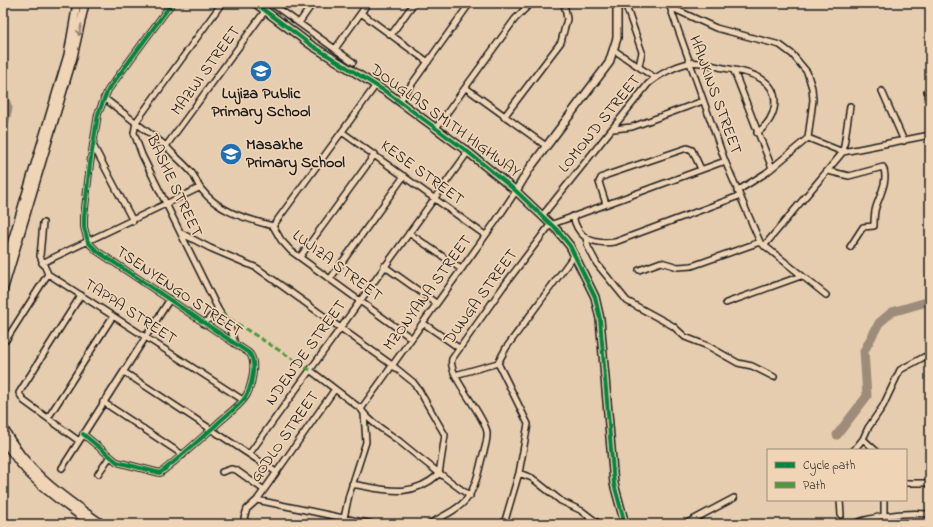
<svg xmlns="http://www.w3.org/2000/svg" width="933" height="527" viewBox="0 0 933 527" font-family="'Indie Flower',sans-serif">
<rect width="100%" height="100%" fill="#e7cdb0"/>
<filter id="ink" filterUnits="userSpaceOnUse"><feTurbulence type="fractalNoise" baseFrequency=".025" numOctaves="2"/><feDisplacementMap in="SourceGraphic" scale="8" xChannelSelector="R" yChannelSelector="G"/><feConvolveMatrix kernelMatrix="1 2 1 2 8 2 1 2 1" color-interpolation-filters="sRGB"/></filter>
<g filter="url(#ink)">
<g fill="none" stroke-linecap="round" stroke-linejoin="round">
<path stroke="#9c8c79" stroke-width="9" d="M 3,95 L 8,108 L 3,128
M 837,435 L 867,396 L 864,351 L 879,323 L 892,312 L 930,301"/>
<g stroke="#1c1c1c" stroke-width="8">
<path id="street" d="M 271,3 L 353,62
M 667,3 L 670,7 L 716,28 L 780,45 L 792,54 L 807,72 L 812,88 L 813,100 L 808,138 L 766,173 L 737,191
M 626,6 L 642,52 L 639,66
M 670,7 L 725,161 L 760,242 L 826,295
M 361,13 L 428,62
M 299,23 L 313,3
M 391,35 L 414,3
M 335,49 L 368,3
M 614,50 L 655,78
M 734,71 L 772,168
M 466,88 L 546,146
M 882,91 L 904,141
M 927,91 L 930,92
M 104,98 L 166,146 C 174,156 184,163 192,173 C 196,178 197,184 201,189 C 220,213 245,218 273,226 L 281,240 L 291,251 L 411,338
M 399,102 L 470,3
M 504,117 L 561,42 L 567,19 L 564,3
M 436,128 L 515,19 L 531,3
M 613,129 L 632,127 L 703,101
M 342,132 L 485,235
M 808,138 L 843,152 L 930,135
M 93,145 L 133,221
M 166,146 L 265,11
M 828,171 L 849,176 L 883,167 C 889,179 880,195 876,207 C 874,213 874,220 874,226 L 863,227 L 850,247
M 606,204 L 599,182 L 601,178 L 607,175 L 687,148 L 692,150 L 701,169
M 542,216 L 648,84 C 658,75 675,66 689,63 C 698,61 710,65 719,67 C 732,70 748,71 760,78 C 784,92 776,119 757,133
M 573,216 C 578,239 593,245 615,242 L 739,196
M 43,223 L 40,256 L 48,274 L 243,400
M 273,226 L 376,85
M 181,233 L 210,248 L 257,268 L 392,365 L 413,382 L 419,390 L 445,435 L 439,474 C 411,499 386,490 352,484
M 409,233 L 461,269
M 586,238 L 588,247 L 597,264 L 627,301 L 673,326 L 685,337 L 708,346 L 738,363 L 752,366 L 774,377
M 764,246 L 843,152 L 850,106
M 300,257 L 375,154
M 42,263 L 199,188
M 384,266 L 436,303
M 639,270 L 661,262 L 678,267 L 692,266 L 760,242
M 330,279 L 404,176
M 726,303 L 801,276
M 218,309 L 231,330 L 235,344
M 423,323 L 459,348
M 204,324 L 218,309 L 142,155 L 134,133 L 136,122 L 222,3
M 6,340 L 48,274
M 310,370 L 361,409 C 369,422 387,432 399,441 C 422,460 445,478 470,496
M 124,372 L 276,472
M 455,375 L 498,363
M 103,402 L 183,455
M 361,409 L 496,221 L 516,191
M 48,418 L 113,316
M 83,434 L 117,462 L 160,473 C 180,458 198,441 216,425 C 225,416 236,409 244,399 C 251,390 258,362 249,353 L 97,251 L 88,242 L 84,227 L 84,217 L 90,164 L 98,114 L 108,90 L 172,3
M 863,439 L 868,428 L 883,406 L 900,370 L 924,357
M 79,441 L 24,401 L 19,393 L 81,295
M 854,450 L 863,439 L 875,450
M 250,453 L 468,152
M 62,468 L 170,299
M 222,472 L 231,469 L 236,470 L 264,490
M 519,473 L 532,478 L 561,501 L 582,511 L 599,524
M 98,474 L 109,458
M 906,483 L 930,483
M 257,500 L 372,524
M 840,500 L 841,515
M 884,515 L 884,500
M 344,518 L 349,495 L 366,442 L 364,414
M 247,524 L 244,518 L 247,509 L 257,500 L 335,389
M 429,524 C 464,505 472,503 481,462 C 483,453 488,442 487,432 C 484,414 447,375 452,359 L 503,287 L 550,225 L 725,161
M 504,524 L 519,473 L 528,424 L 498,363 L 506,348 L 575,254
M 685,524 L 734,498
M 852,524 C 878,515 903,512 930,514"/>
</g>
<g stroke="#1c1c1c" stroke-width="10">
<path id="secondary" d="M 255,3 L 311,45 L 388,93 L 468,152 L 516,191 L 557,230 L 570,246 L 595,297 L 600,319 L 614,484 L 625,524
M 516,191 L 530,168 L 609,63 L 617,38 L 617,3
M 3,271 L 68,55 L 77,3
M 3,291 L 73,57 L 85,3
M 3,427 C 27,473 61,495 102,524
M 3,438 C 23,476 58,500 92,524"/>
</g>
<use href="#street" stroke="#efd4b6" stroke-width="5"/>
<use href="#secondary" stroke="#efd4b6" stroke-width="7"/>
<path stroke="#4c9a3e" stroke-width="3" stroke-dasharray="6 3" stroke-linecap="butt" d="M 222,314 L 310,370"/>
<g stroke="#efd4b6" stroke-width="6">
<path id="cycleway" d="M 255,3 L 311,45 L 388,93 L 468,152 L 516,191 L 557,230 L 570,246 L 595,297 L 600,319 L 614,484 L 625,524
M 83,434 L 117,462 L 160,473 C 180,458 198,441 216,425 C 225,416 236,409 244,399 C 251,390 258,362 249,353 L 97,251 L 88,242 L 84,227 L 84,217 L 90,164 L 98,114 L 108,90 L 172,3"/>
</g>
<use href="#cycleway" stroke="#00873e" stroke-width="4"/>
</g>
<defs><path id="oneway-shaft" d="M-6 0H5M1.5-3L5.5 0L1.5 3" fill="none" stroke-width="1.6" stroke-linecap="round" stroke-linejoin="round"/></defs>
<use stroke="#908171" href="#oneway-shaft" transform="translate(80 30) rotate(103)"/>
</g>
<defs>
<g id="school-disc" transform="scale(1.15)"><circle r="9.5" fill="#1f6fb2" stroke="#efd4b6"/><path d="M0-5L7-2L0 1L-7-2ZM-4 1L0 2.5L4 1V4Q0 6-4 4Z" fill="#fff"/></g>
</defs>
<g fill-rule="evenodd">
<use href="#school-disc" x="261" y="71"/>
<use href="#school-disc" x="231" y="154"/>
</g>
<g text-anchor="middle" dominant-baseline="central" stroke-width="3.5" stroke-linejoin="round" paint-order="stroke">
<g font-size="16" fill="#1c1c1c" stroke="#efd4b6">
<text transform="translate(206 71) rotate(-54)">MAZWI STREET</text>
<text transform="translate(715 95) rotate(70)">HAWKINS STREET</text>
<text transform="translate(445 121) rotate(36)">DOUGLAS SMITH HIGHWAY</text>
<text transform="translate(600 124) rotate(-51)">LOMOND STREET</text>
<text transform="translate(422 173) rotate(36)">KESE STREET</text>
<text transform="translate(174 186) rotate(65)">BASHE STREET</text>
<text transform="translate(337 266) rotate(37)">LUJIZA STREET</text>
<text transform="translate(179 292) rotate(34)">TSENYENGO STREET</text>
<text transform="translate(428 293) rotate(-54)">MZONYANA STREET</text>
<text transform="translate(481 297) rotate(-54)">DUNGA STREET</text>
<text transform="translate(130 312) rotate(33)">TAPPA STREET</text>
<text transform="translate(306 353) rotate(-54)">NDENDE STREET</text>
<text transform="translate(285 437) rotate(-55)">GODLO STREET</text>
</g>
<g font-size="16" font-weight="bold" fill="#1c1c1c" stroke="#efd4b6">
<text x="261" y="94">Lujiza Public<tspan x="261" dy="18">Primary School</tspan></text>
<text x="246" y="145" text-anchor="start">Masakhe<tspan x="246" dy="18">Primary School</tspan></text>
</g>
</g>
<rect width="933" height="527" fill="none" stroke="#efd4b6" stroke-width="16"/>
<rect x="8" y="8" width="917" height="511" fill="none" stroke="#1c1c1c" stroke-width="1.5" filter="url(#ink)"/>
<rect x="767" y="449" width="140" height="52" fill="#efd4b6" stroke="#9b8a78"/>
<rect x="775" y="462" width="20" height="6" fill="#00873e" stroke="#9b8a78"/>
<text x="803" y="469" font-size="12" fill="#1c1c1c">Cycle path</text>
<rect x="775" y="482" width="20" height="6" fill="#4c9a3e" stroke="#9b8a78"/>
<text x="803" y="489" font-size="12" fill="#1c1c1c">Path</text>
</svg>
